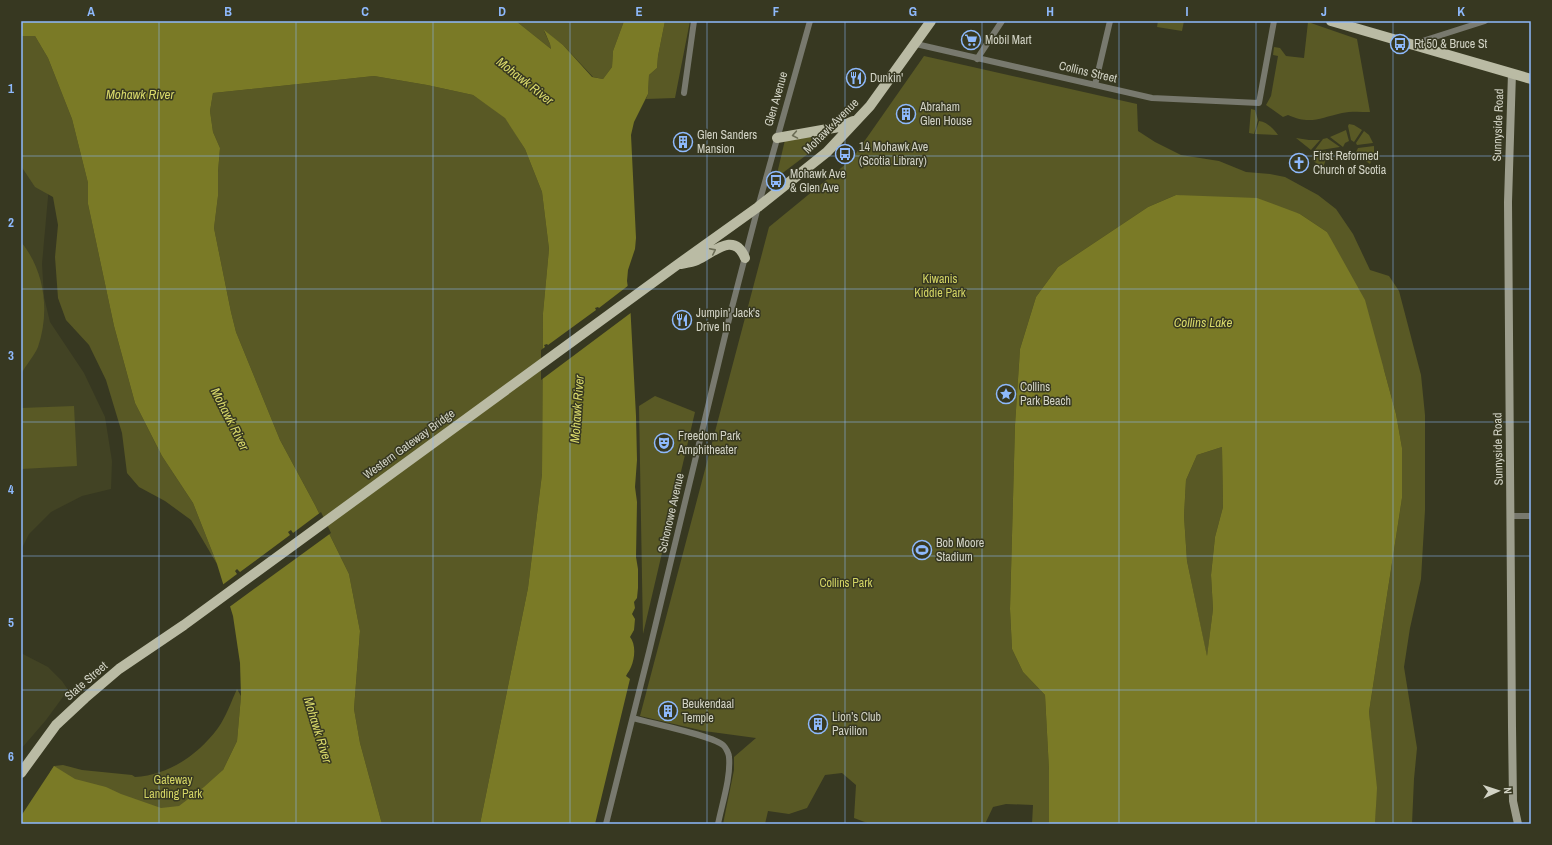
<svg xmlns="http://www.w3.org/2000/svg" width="1552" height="845" viewBox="0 0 1552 845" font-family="'Archivo Narrow',sans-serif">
<rect width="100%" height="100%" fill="#373821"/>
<path fill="#424324" d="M 21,126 L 49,186 L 42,264 L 44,297 L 50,322 L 84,373 L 105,417 L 112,461 L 111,489 L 82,496 L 51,512 L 29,534 L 21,550 Z
M 21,653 L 48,667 L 62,681 L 68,690 L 46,720 L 21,749 Z"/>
<path fill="#595925" d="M 516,21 L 624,21 L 613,51 L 612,67 L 603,79 L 593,77 L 563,45 L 544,31 L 550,44 L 551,49 Z
M 665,21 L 690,21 L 675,98 L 646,99 L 648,94 L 649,75 L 657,68 L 658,56 Z
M 1158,21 L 1184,21 L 1182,31 L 1157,27 Z
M 1308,22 L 1357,39 L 1370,112 C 1361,112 1351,111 1342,113 C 1320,118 1310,125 1288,115 L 1283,117 L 1266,105 L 1271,96 L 1278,56 L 1273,55 L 1274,47 L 1280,48 L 1286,56 L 1304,58 Z
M 21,36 L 35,36 L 48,58 L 72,119 L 88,183 L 88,204 L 114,326 L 135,403 L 162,456 L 193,503 L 217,564 L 191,520 L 165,501 L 139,487 L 127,473 L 122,433 L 106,380 L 89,345 L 66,320 L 58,298 L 55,257 L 58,225 L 53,197 L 35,187 L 21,166 Z
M 924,56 L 1137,104 L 1138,131 L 1155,142 L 1181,155 L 1219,161 L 1246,172 L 1270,174 L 1285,177 L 1318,195 L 1336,209 L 1353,234 L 1370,270 L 1389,276 L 1399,291 L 1421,375 L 1425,415 L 1425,510 L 1421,579 L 1410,628 L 1404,667 L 1417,748 L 1414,779 L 1412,824 L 1375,824 L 1376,788 L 1369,712 L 1402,498 L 1402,448 L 1396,414 L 1384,370 L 1327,232 L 1300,214 L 1176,195 L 1148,207 L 1058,267 L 1036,297 L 1020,349 L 1015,425 L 1010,609 L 1012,649 L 1023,672 L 1045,695 L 1049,770 L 1049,824 L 1032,824 L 1033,805 L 1006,804 L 993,807 L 985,824 L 870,824 L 854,818 L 856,785 L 842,773 L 825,775 L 807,808 L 789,814 L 768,811 L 765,824 L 723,824 L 734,770 L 734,757 L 756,738 L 704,731 L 640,716 L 769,227 L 852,159 Z
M 374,76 L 427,85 L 473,95 L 505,117 L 525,149 L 542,192 L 549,249 L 543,313 L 542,474 L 528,588 L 480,824 L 382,824 L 360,743 L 354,709 L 360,631 L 349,574 L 315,505 L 280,440 L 236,332 L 231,312 L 214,228 L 218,196 L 218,172 L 220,148 L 213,132 L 210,111 L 213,93 Z
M 1251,109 L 1255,110 L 1258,120 L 1254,134 L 1249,133 Z
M 1259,121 C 1267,122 1274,129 1278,135 L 1255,134 Z
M 1349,124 L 1354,125 L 1362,130 L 1354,142 L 1351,140 L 1348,126 Z
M 1346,130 L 1349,141 L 1345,143 L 1343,147 L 1330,137 Z
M 1364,131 L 1369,135 L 1373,143 L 1357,145 L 1356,143 Z
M 828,132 L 817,147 L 776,178 L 785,140 Z
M 1296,138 L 1309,140 L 1320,140 L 1311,150 Z
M 1327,138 L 1340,147 L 1314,151 L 1323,139 Z
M 1374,146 L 1374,155 L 1370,164 L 1355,154 L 1358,148 Z
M 1326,151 L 1327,156 L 1323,168 L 1312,160 L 1314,156 L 1312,155 L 1314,153 Z
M 21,242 C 45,271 50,312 38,347 C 34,356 26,365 21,374 Z
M 655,396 L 695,412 L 643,634 L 639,406 Z
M 74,406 L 77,466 L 21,469 L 21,408 Z
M 1222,447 L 1223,507 L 1215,537 L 1211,575 L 1213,609 L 1207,657 L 1187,561 L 1184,516 L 1186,480 L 1197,455 Z
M 237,689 L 241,696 L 237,741 L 223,770 L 205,824 L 50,772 L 54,766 L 63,765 L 82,770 L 132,775 L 135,777 C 169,775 198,755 218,728 C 226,717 231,702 237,689 Z"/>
<path fill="#7a7a26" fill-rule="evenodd" d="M 21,21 L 516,21 L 551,49 L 550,44 L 544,30 L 563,45 L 592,77 L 603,79 L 612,67 L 613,51 L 624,21 L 665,21 L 658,56 L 657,68 L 649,75 L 648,94 L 634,122 L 631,135 L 636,238 L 635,249 L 628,270 L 627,281 L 630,302 L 636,416 L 637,460 L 635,487 L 637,502 L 636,557 L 638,569 L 638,588 L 637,598 L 634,602 L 635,608 L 632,614 L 635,619 L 634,630 L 630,637 C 636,644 635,658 631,667 C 630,670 628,672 626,676 L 630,679 L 595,824 L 480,824 L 528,588 L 542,474 L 543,313 L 549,249 L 542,192 L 525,149 L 505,118 L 473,95 L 427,85 L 374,76 L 213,93 L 210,111 L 213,132 L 220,148 L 218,172 L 218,196 L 214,228 L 231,312 L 236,332 L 280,440 L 315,505 L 349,574 L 360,631 L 354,709 L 360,743 L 382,824 L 21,824 L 21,816 L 54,766 L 75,779 L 106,787 L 121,794 L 161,808 L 179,806 L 204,787 L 223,770 L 237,741 L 241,696 L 240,663 L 233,616 L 217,564 L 193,503 L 162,456 L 135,403 L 114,326 L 88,204 L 88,183 L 72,119 L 48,58 L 35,36 L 21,36 Z
M 1176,195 L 1257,198 L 1300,214 L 1327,232 L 1365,300 L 1396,414 L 1402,448 L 1402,498 L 1369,712 L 1377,788 L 1375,824 L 1049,824 L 1049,770 L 1045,695 L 1023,672 L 1012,649 L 1010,609 L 1015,425 L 1020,349 L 1036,297 L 1058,267 L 1148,207 ZM 1222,447 L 1223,507 L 1215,537 L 1211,575 L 1213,609 L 1207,656 L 1187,561 L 1184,516 L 1186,480 L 1197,455 Z"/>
<path fill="#373821" d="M 629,285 L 632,312 L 541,380 L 541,350 L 545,347 L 544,345 L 547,344 L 548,345 L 596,310 L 595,308 L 598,307 L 599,308 Z
M 321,512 L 331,533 L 228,608 L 221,586 L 237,574 L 235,571 L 237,569 L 240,572 L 290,535 L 288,532 L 291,530 L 293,533 Z"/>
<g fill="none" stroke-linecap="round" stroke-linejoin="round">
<path stroke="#78796e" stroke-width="6" d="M 916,44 L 1152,98 L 1259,103 L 1274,21
M 1413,44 L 1485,21
M 977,59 L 1002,21
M 1095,85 L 1110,21
M 684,93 L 694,21
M 1511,516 L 1531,516
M 633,718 C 649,723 716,736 724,746 C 726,748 729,754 729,757 C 731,777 722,804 718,824
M 606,824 L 649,652 L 730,315 L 758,207 L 810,21"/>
<path stroke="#9d9e8d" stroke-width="8" d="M 1512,73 L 1508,202 L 1512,727 L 1513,801 L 1518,824"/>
<path stroke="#babba4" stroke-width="10" d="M 1331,21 L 1531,79
M 777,138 L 839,127 L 853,121
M 681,264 C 686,263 692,262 697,260 C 712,254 734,230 745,258
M 21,773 L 56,725 L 85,698 L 119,669 L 184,625 L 677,265 L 758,207 L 827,152 L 870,106 L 931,21"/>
</g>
<defs><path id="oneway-chevron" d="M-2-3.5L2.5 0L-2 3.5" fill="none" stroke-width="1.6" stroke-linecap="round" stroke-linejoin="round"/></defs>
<g stroke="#6b6c55">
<use href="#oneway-chevron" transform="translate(795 135) rotate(170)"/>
<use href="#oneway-chevron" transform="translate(713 251) rotate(-26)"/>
</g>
<path fill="none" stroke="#8eb9fc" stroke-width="1" stroke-opacity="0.55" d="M 159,21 L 159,824M 296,21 L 296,824M 433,21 L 433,824M 570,21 L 570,824M 707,21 L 707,824M 845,21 L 845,824M 982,21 L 982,824M 1119,21 L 1119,824M 1256,21 L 1256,824M 1393,21 L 1393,824M 21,156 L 1531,156M 21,289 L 1531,289M 21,422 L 1531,422M 21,556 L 1531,556M 21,690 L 1531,690"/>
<defs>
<g id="supermarket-ring" transform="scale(1)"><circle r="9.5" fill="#373821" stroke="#8eb9fc" stroke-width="1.5"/><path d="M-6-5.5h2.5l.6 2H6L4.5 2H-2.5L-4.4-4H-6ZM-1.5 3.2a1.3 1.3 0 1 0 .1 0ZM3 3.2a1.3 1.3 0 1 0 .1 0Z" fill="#8eb9fc"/></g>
<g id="bus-ring" transform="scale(1)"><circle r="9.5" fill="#373821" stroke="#8eb9fc" stroke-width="1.5"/><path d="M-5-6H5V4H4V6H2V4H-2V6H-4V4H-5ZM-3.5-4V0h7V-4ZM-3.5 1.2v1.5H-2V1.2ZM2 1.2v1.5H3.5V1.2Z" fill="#8eb9fc"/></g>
<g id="restaurant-ring" transform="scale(1)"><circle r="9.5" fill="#373821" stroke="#8eb9fc" stroke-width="1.5"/><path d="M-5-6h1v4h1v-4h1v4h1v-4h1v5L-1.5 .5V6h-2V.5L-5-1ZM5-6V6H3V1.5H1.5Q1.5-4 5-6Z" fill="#8eb9fc"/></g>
<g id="building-ring" transform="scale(1)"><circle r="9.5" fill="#373821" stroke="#8eb9fc" stroke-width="1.5"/><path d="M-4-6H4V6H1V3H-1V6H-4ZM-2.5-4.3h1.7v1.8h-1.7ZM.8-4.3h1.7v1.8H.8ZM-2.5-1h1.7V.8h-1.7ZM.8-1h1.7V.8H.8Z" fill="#8eb9fc"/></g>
<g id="church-ring" transform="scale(1)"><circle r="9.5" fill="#373821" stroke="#8eb9fc" stroke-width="1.5"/><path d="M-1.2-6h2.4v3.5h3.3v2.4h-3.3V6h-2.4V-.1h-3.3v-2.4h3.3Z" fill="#8eb9fc"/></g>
<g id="sight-ring" transform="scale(1)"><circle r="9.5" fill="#373821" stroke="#8eb9fc" stroke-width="1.5"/><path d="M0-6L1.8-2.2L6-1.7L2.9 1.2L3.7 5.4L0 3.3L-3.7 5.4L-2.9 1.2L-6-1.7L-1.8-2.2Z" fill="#8eb9fc"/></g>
<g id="theatre-ring" transform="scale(1)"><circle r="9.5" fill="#373821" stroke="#8eb9fc" stroke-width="1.5"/><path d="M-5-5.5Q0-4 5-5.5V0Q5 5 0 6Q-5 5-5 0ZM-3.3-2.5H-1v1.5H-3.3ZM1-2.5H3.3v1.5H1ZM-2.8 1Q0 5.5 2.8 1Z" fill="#8eb9fc"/></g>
<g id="stadium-ring" transform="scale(1)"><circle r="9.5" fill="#373821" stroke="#8eb9fc" stroke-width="1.5"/><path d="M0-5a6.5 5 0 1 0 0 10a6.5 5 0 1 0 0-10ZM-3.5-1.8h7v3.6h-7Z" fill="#8eb9fc"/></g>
</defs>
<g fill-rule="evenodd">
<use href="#supermarket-ring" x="971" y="40"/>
<use href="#bus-ring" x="1400" y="44"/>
<use href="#restaurant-ring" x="856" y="78"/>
<use href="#building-ring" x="906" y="114"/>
<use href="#building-ring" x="683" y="142"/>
<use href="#bus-ring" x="845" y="154"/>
<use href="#church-ring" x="1299" y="163"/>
<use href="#bus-ring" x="776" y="181"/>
<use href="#restaurant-ring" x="682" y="320"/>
<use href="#sight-ring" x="1006" y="394"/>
<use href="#theatre-ring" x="664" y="443"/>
<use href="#stadium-ring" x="922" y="550"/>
<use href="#building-ring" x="668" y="711"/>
<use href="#building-ring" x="818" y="724"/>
</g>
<g text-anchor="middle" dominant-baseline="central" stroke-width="3" stroke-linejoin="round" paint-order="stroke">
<g font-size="12" fill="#d2d3c5" stroke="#373821" text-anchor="start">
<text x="985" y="40">Mobil Mart</text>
<text x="1414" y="44">Rt 50 &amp; Bruce St</text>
<text x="870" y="78">Dunkin'</text>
<text x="920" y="107">Abraham<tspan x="920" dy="14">Glen House</tspan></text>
<text x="697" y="135">Glen Sanders<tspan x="697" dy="14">Mansion</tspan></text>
<text x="859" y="147">14 Mohawk Ave<tspan x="859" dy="14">(Scotia Library)</tspan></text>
<text x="1313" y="156">First Reformed<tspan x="1313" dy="14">Church of Scotia</tspan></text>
<text x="790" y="174">Mohawk Ave<tspan x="790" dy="14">&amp; Glen Ave</tspan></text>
<text x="696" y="313">Jumpin' Jack's<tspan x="696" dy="14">Drive In</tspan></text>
<text x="1020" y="387">Collins<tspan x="1020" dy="14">Park Beach</tspan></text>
<text x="678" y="436">Freedom Park<tspan x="678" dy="14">Amphitheater</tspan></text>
<text x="936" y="543">Bob Moore<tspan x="936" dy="14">Stadium</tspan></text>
<text x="682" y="704">Beukendaal<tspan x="682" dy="14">Temple</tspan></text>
<text x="832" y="717">Lion’s Club<tspan x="832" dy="14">Pavilion</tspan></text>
</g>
<g font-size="12" fill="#d2d3c5" stroke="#373821">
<text transform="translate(1088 72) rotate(13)">Collins Street</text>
<text transform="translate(776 99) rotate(-74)">Glen Avenue</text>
<text transform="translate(1498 125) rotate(-88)">Sunnyside Road</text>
<text transform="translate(831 126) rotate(-45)">Mohawk Avenue</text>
<text transform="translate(409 444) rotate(-36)">Western Gateway Bridge</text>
<text transform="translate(1498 449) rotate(-91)">Sunnyside Road</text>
<text transform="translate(671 513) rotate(-77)">Schonowe Avenue</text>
<text transform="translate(86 681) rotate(-41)">State Street</text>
</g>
<g font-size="12" fill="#d3d464" stroke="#373821">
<text x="940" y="279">Kiwanis<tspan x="940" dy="14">Kiddie Park</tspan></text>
<text x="846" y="583">Collins Park</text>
<text x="173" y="780">Gateway<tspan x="173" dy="14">Landing Park</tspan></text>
</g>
<g font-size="13" font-style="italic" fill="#d9d96a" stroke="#373821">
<text transform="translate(525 81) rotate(38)">Mohawk River</text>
<text x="140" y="94">Mohawk River</text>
<text x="1203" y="322">Collins Lake</text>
<text transform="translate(577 409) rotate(-86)">Mohawk River</text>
<text transform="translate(230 419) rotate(63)">Mohawk River</text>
<text transform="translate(318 730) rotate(73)">Mohawk River</text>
</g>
</g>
<rect width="1552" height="845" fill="none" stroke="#373821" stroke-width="44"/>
<g transform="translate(1498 791) rotate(87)" stroke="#373821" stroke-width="3" paint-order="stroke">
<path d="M0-3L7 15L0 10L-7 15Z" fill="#d2d3c5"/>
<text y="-6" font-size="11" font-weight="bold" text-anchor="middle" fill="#d2d3c5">N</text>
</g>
<rect x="22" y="22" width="1508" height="801" fill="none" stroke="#8eb9fc" stroke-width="1.5"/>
<g font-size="13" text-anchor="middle" font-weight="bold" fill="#8eb9fc">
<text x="91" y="16">A</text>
<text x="228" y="16">B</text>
<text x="365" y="16">C</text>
<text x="502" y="16">D</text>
<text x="639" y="16">E</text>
<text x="776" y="16">F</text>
<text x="913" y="16">G</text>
<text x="1050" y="16">H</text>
<text x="1187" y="16">I</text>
<text x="1324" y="16">J</text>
<text x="1461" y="16">K</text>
<text x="11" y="93">1</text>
<text x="11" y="227">2</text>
<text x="11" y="360">3</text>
<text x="11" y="494">4</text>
<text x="11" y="627">5</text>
<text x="11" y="761">6</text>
</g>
</svg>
